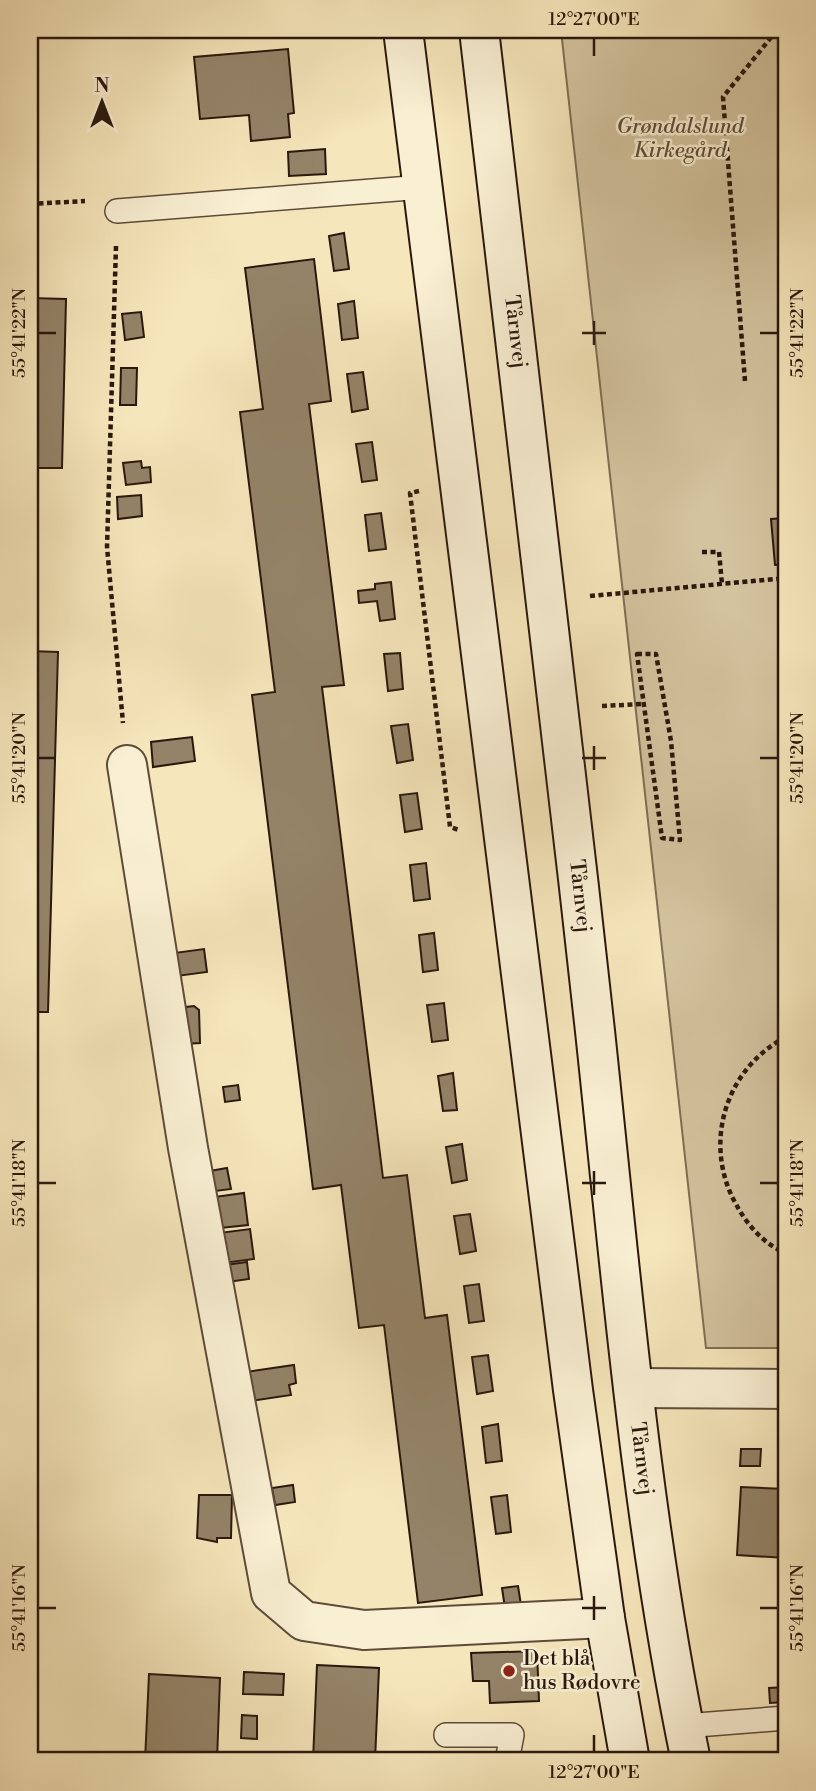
<svg xmlns="http://www.w3.org/2000/svg" width="816" height="1791" viewBox="0 0 816 1791" font-family="'Libre Bodoni',serif">
<rect width="100%" height="100%" fill="#f6e6bb"/>
<filter id="stains"><feTurbulence type="fractalNoise" baseFrequency=".00286" numOctaves="4"/><feColorMatrix values="0 0 0 0 .2 0 0 0 0 .09 0 0 0 0 .02 0 0 0 .5 -.17"/></filter>
<radialGradient id="worn" r=".72"><stop offset=".6" stop-color="#630" stop-opacity="0"/><stop offset="1" stop-color="#630" stop-opacity=".3"/></radialGradient>
<path fill="#d3c39e" stroke="#7e6e56" stroke-width="2" d="M 561,30 L 786,30 L 786,1348 L 706,1348 Z"/>
<path fill="#948368" stroke="#2a180e" stroke-width="2" d="M 288,49 L 294,113 L 288,114 L 290,137 L 251,141 L 249,115 L 200,119 L 194,57 Z
M 325,149 L 326,174 L 289,176 L 288,152 Z
M 344,233 L 349,269 L 334,271 L 329,236 Z
M 314,259 L 331,401 L 309,404 L 344,685 L 322,687 L 383,1178 L 407,1175 L 425,1318 L 447,1315 L 482,1595 L 418,1603 L 384,1325 L 359,1328 L 341,1185 L 313,1189 L 252,695 L 275,692 L 240,412 L 263,409 L 245,268 Z
M 30,298 L 66,299 L 62,468 L 30,468 Z
M 354,301 L 358,338 L 342,340 L 338,304 Z
M 141,312 L 144,337 L 125,340 L 122,314 Z
M 121,368 L 137,368 L 136,405 L 120,405 Z
M 363,372 L 368,409 L 352,412 L 347,374 Z
M 372,442 L 377,480 L 362,482 L 356,444 Z
M 141,461 L 142,468 L 150,467 L 151,482 L 126,485 L 123,463 Z
M 141,495 L 142,516 L 118,519 L 117,497 Z
M 381,513 L 386,549 L 369,551 L 365,515 Z
M 786,518 L 786,564 L 775,565 L 771,519 Z
M 391,582 L 395,619 L 380,621 L 377,601 L 359,603 L 358,591 L 375,589 L 375,584 Z
M 30,651 L 58,652 L 48,1012 L 30,1012 Z
M 400,653 L 403,689 L 388,691 L 384,654 Z
M 408,724 L 413,760 L 397,763 L 391,726 Z
M 192,737 L 195,761 L 153,767 L 151,742 Z
M 417,793 L 422,829 L 405,832 L 400,795 Z
M 426,863 L 430,899 L 414,901 L 410,865 Z
M 434,933 L 438,970 L 423,972 L 419,935 Z
M 204,949 L 207,972 L 177,976 L 174,953 Z
M 444,1003 L 448,1040 L 432,1042 L 427,1005 Z
M 194,1006 L 199,1010 L 200,1043 L 184,1044 L 186,1007 Z
M 453,1073 L 457,1110 L 443,1111 L 438,1076 Z
M 238,1085 L 240,1100 L 225,1102 L 223,1087 Z
M 462,1144 L 467,1180 L 452,1183 L 446,1147 Z
M 227,1168 L 231,1189 L 208,1192 L 204,1172 Z
M 244,1193 L 248,1225 L 211,1229 L 207,1198 Z
M 470,1214 L 476,1251 L 460,1254 L 454,1216 Z
M 250,1229 L 254,1259 L 216,1264 L 211,1234 Z
M 247,1262 L 249,1279 L 220,1283 L 218,1266 Z
M 479,1284 L 484,1321 L 469,1323 L 464,1286 Z
M 488,1355 L 493,1391 L 477,1394 L 472,1357 Z
M 294,1365 L 296,1383 L 289,1385 L 291,1395 L 251,1401 L 246,1372 Z
M 498,1424 L 502,1461 L 486,1463 L 482,1427 Z
M 741,1449 L 761,1449 L 760,1466 L 740,1466 Z
M 293,1485 L 295,1502 L 275,1505 L 272,1488 Z
M 741,1487 L 786,1489 L 786,1558 L 737,1555 Z
M 199,1495 L 232,1495 L 231,1538 L 217,1538 L 217,1542 L 197,1538 Z
M 507,1495 L 511,1532 L 496,1534 L 491,1497 Z
M 518,1586 L 521,1605 L 505,1608 L 502,1588 Z
M 537,1651 L 539,1701 L 490,1703 L 489,1681 L 473,1681 L 471,1653 Z
M 317,1665 L 379,1668 L 375,1761 L 313,1761 Z
M 244,1672 L 284,1674 L 283,1695 L 243,1694 Z
M 149,1674 L 220,1678 L 217,1761 L 145,1761 Z
M 786,1687 L 786,1702 L 770,1703 L 769,1688 Z
M 242,1715 L 257,1716 L 257,1739 L 241,1738 Z"/>
<g fill="none" stroke-linecap="round" stroke-linejoin="round">
<g stroke="#5d4c39" stroke-width="26">
<path id="lane" d="M 117,211 L 423,187
M 684,1726 L 786,1718
M 446,1735 L 512,1735 L 507,1761"/>
</g>
<g stroke="#5d4c39" stroke-width="42">
<path id="street" d="M 127,765 L 188,1148 L 271,1593 L 304,1621 L 364,1630 L 605,1618
M 634,1388 L 786,1389"/>
</g>
<g stroke="#2a180e" stroke-width="42">
<g id="secondary">
<path d="M 403,30 L 573,1390 L 605,1618 L 630,1761"/>
<path id="s1" d="M 479,30 C 520,363 558,697 595,1031 C 621,1275 641,1521 691,1761"/>
</g>
</g>
<path stroke="#2a180e" stroke-width="4.5" stroke-dasharray="5 3.5" stroke-linecap="butt" d="M 30,204 L 85,201
M 116,246 L 107,547 L 123,723
M 745,381 L 723,97 L 777,30
M 419,491 L 410,493 L 450,827 L 459,830
M 702,552 L 719,552 L 722,584
M 590,596 L 786,578
M 637,654 L 656,654 L 671,741 L 680,840 L 662,838 Z
M 602,706 L 643,704
M 786,1037 C 724,1069 702,1146 737,1206 C 748,1226 765,1245 786,1253"/>
<use href="#lane" stroke="#f9efd3" stroke-width="23"/>
<use href="#street" stroke="#f9efd3" stroke-width="38"/>
<use href="#secondary" stroke="#f9efd3" stroke-width="38"/>
</g>
<path fill="none" stroke="#2a180e" stroke-width="2.5" d="M 594,38 L 594,56M 594,321 L 594,345M 38,333 L 56,333M 582,333 L 606,333M 760,333 L 778,333M 594,746 L 594,770M 38,758 L 56,758M 582,758 L 606,758M 760,758 L 778,758M 594,1171 L 594,1195M 38,1183 L 56,1183M 582,1183 L 606,1183M 760,1183 L 778,1183M 594,1596 L 594,1620M 38,1608 L 56,1608M 582,1608 L 606,1608M 760,1608 L 778,1608M 594,1735 L 594,1752"/>
<circle fill="#8f2418" stroke="#f9efd3" stroke-width="2.5" cx="509" cy="1671" r="7"/>
<g text-anchor="middle" dominant-baseline="central" stroke-width="5" stroke-linejoin="round" paint-order="stroke">
<g font-size="21" font-style="italic" fill="#5d4b39" stroke="#f9efd3">
<text x="680" y="127">Grøndalslund<tspan x="680" dy="24">Kirkegård</tspan></text>
</g>
<g font-size="21" fill="#2a180e" stroke="#f9efd3">
<text stroke="none"><textPath href="#s1" startOffset="304">Tårnvej</textPath></text>
<text stroke="none"><textPath href="#s1" startOffset="872">Tårnvej</textPath></text>
<text stroke="none"><textPath href="#s1" startOffset="1438">Tårnvej</textPath></text>
</g>
<g font-size="21" fill="#2a180e" stroke="#f9efd3" text-anchor="start">
<text x="523" y="1659">Det blå<tspan x="523" dy="24">hus Rødovre</tspan></text>
</g>
</g>
<rect width="816" height="1791" fill="none" stroke="#f6e6bb" stroke-width="77"/>
<g transform="translate(102 102)" stroke="#f9efd3" stroke-width="5" paint-order="stroke">
<path d="M0-5L12 26L0 18L-12 26Z" fill="#2a180e"/>
<text y="-10" font-size="19" font-weight="bold" text-anchor="middle" fill="#2a180e">N</text>
</g>
<rect x="38" y="38" width="740" height="1714" fill="none" stroke="#2a180e" stroke-width="2.5"/>
<g font-size="18" text-anchor="middle" fill="#2a180e">
<text x="594" y="25">12°27'00"E</text>
<text transform="translate(19 333) rotate(-90)" y="6">55°41'22"N</text>
<text transform="translate(797 333) rotate(-90)" y="6">55°41'22"N</text>
<text transform="translate(19 758) rotate(-90)" y="6">55°41'20"N</text>
<text transform="translate(797 758) rotate(-90)" y="6">55°41'20"N</text>
<text transform="translate(19 1183) rotate(-90)" y="6">55°41'18"N</text>
<text transform="translate(797 1183) rotate(-90)" y="6">55°41'18"N</text>
<text transform="translate(19 1608) rotate(-90)" y="6">55°41'16"N</text>
<text transform="translate(797 1608) rotate(-90)" y="6">55°41'16"N</text>
<text x="594" y="1778">12°27'00"E</text>
</g>
<rect width="100%" height="100%" filter="url(#stains)"/>
<rect width="100%" height="100%" fill="url(#worn)"/>
</svg>
